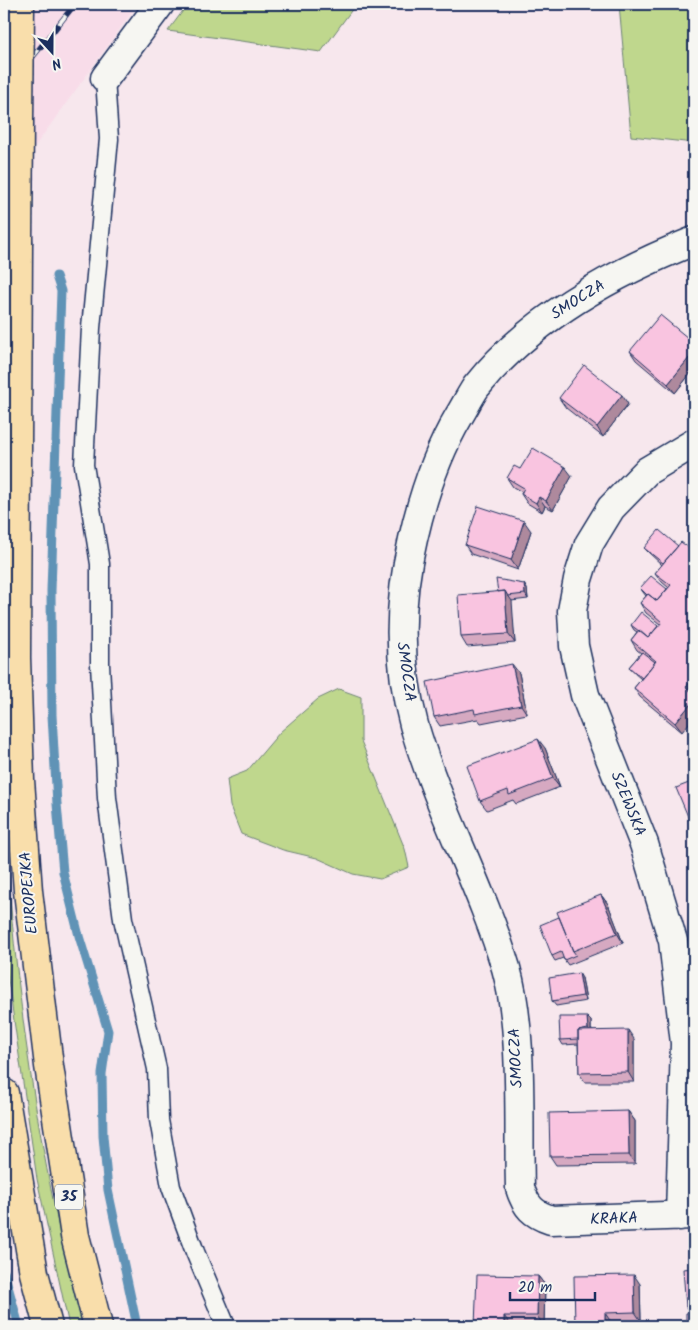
<svg xmlns="http://www.w3.org/2000/svg" width="698" height="1330" viewBox="0 0 698 1330" font-family="Kalam,sans-serif">
<rect width="100%" height="100%" fill="#f7e7ed"/>
<filter id="ink" filterUnits="userSpaceOnUse"><feTurbulence type="fractalNoise" baseFrequency=".02" numOctaves="2"/><feDisplacementMap in="SourceGraphic" scale="10" xChannelSelector="R" yChannelSelector="G"/><feConvolveMatrix kernelMatrix="1 2 1 2 8 2 1 2 1" color-interpolation-filters="sRGB"/></filter>
<g filter="url(#ink)">
<path fill="#f8dce9" d="M 4,4 L 138,4 L 4,189 Z"/>
<path fill="#bfd78d" stroke="#6d8376" d="M 188,4 L 356,4 L 321,52 L 168,31 Z
M 619,4 L 694,4 L 694,143 L 631,136 Z
M 339,689 L 361,697 L 361,741 L 405,849 L 409,867 L 380,879 L 353,874 L 317,858 L 283,850 L 241,834 L 230,806 L 227,779 L 247,771 L 280,732 L 318,699 Z
M 4,814 C 14,986 38,1160 83,1326 L 69,1326 L 37,1179 L 8,979 L 4,928 Z"/>
<g fill="none" stroke-linecap="round" stroke-linejoin="round">
<path stroke="#6193b6" stroke-width="9" d="M 56,276 L 61,291 L 51,591 L 52,715 L 57,804 L 63,872 L 79,936 L 108,1031 L 102,1074 L 103,1136 L 108,1190 L 137,1326
M 4,1272 L 19,1326"/>
<g stroke="#1b2f5e" stroke-width="21">
<path id="service" d="M 105,78 L 109,139 L 91,328 L 84,465 L 100,564 L 100,664 L 107,798 L 123,919 L 157,1069 L 159,1120 L 171,1187 L 195,1252 L 226,1326"/>
</g>
<g stroke="#1b2f5e" stroke-width="31">
<path id="minor" d="M 105,78 L 160,4
M 694,241 C 613,273 531,318 476,387 C 470,396 465,406 459,416 C 436,455 423,495 413,539 C 398,602 397,663 414,725 C 438,808 481,885 506,968 C 524,1032 518,1121 520,1188 C 526,1207 533,1214 551,1220 L 694,1215
M 680,1216 L 685,1043 L 673,941 L 644,844 L 585,695 L 574,646 L 572,611 L 578,579 L 589,544 L 611,508 L 647,471 L 694,443"/>
</g>
<g stroke="#1b2f5e" stroke-width="31">
<path id="primary" d="M 18,243 L 16,658 L 20,780 L 28,891 L 49,1066 L 75,1236 L 98,1326
M 4,1093 L 34,1273 L 48,1326"/>
</g>
<use href="#service" stroke="#f6f6f2" stroke-width="18"/>
<use href="#minor" stroke="#f6f6f2" stroke-width="28"/>
<use href="#primary" stroke="#f9deab" stroke-width="28"/>
<g stroke="#1b2f5e" stroke-width="5.5">
<path id="rail" d="M 4,93 L 75,4"/>
</g>
<use href="#rail" stroke="#f6f6f2" stroke-width="4" stroke-dasharray="11" stroke-linecap="butt"/>
<g stroke="#1b2f5e" stroke-width="31" stroke-linecap="butt">
<path id="primary-bridge" d="M 18,243 L 20,4"/>
</g>
<use href="#primary-bridge" stroke="#f9deab" stroke-width="28"/>
</g>
<path fill="#d6a9c1" stroke="#1b2f5e" d="M 694,343 L 694,369 L 675,393 L 636,360 L 630,351 Z
M 559,398 L 628,404 L 603,437 L 566,408 Z
M 520,469 L 572,476 L 553,510 L 545,506 L 542,512 L 527,503 L 521,494 L 522,492 L 513,487 L 507,478 Z
M 531,531 L 518,570 L 471,554 L 465,545 Z
M 678,546 L 682,732 L 640,697 L 634,688 L 641,679 L 632,671 L 629,667 L 641,653 L 637,650 L 631,640 L 637,632 L 634,630 L 631,625 L 658,626 L 660,624 L 646,613 L 640,603 L 646,596 L 640,588 L 667,589 L 669,588 L 662,582 L 655,573 L 662,565 L 648,552 L 644,548 Z
M 524,584 L 527,589 L 528,599 L 511,601 L 515,643 L 467,647 L 461,637 L 498,592 Z
M 519,673 L 527,714 L 481,723 L 478,719 L 440,726 L 434,717 Z
M 545,748 L 560,787 L 516,804 L 513,800 L 487,810 L 480,801 Z
M 601,895 L 608,904 L 623,943 L 568,965 L 563,958 L 555,961 L 552,956 L 559,917 Z
M 582,978 L 586,1001 L 556,1006 L 552,1001 Z
M 587,1017 L 591,1021 L 591,1030 L 634,1039 L 634,1082 L 585,1082 L 579,1073 L 578,1044 L 563,1045 L 560,1040 Z
M 628,1111 L 635,1121 L 635,1164 L 556,1165 L 550,1156 Z
M 694,1268 L 694,1326 L 690,1313 L 686,1307 Z
M 538,1276 L 545,1285 L 544,1326 L 511,1325 L 511,1326 L 475,1326 Z
M 640,1284 L 641,1321 L 611,1322 L 611,1326 L 575,1326 Z"/>
<path fill="#ae899d" stroke="#1b2f5e" d="M 694,352 L 694,369 L 675,393 L 668,384 Z
M 622,395 L 628,404 L 603,437 L 597,427 Z
M 565,467 L 572,476 L 553,510 L 546,501 Z
M 539,497 L 545,506 L 542,512 L 536,503 Z
M 524,521 L 531,531 L 518,570 L 511,560 Z
M 524,584 L 527,589 L 528,599 L 525,594 Z
M 505,591 L 512,601 L 515,643 L 508,634 Z
M 694,640 L 694,652 L 690,646 Z
M 512,664 L 519,673 L 527,714 L 521,705 Z
M 694,677 L 694,694 L 686,687 Z
M 694,700 L 694,717 L 682,732 L 675,723 Z
M 538,739 L 545,748 L 560,787 L 553,778 Z
M 601,895 L 608,904 L 623,943 L 617,933 Z
M 579,973 L 582,978 L 586,1001 L 583,996 Z
M 587,1017 L 591,1021 L 591,1034 L 588,1029 Z
M 628,1030 L 634,1039 L 634,1082 L 628,1072 Z
M 628,1111 L 635,1121 L 635,1164 L 629,1155 Z
M 634,1275 L 640,1284 L 641,1321 L 635,1312 Z
M 538,1276 L 545,1285 L 544,1326 L 537,1316 Z
M 605,1313 L 611,1322 L 611,1326 L 605,1326 Z
M 504,1316 L 511,1325 L 511,1326 L 504,1326 Z"/>
<path fill="#f9c4e0" stroke="#1b2f5e" d="M 660,315 L 694,343 L 694,352 L 668,384 L 630,351 Z
M 584,365 L 622,395 L 597,427 L 559,398 Z
M 533,448 L 565,467 L 546,501 L 539,497 L 536,503 L 521,494 L 524,488 L 507,478 L 514,466 L 520,469 Z
M 478,506 L 524,521 L 511,560 L 465,545 Z
M 659,530 L 678,546 L 663,563 L 644,548 Z
M 681,542 L 694,552 L 694,640 L 690,646 L 694,649 L 694,677 L 686,687 L 694,694 L 694,700 L 675,723 L 634,688 L 656,661 L 631,640 L 639,630 L 648,638 L 662,622 L 640,603 L 648,594 L 657,601 L 671,585 L 655,573 Z
M 651,576 L 667,589 L 657,601 L 648,594 L 647,595 L 640,588 Z
M 496,579 L 524,584 L 525,594 L 508,596 L 505,591 L 498,592 Z
M 505,591 L 508,634 L 461,637 L 458,595 Z
M 641,612 L 658,626 L 648,638 L 631,625 Z
M 642,652 L 655,662 L 642,678 L 629,667 Z
M 512,664 L 521,705 L 475,714 L 474,709 L 434,717 L 427,682 Z
M 538,739 L 553,778 L 509,795 L 508,790 L 480,801 L 467,766 Z
M 694,781 L 694,825 L 692,826 L 676,788 Z
M 601,895 L 617,933 L 573,951 L 557,912 Z
M 559,917 L 573,951 L 576,955 L 564,960 L 561,952 L 552,956 L 540,925 Z
M 579,973 L 583,996 L 552,1001 L 549,978 Z
M 559,1017 L 587,1017 L 588,1029 L 578,1031 L 578,1039 L 560,1040 Z
M 628,1030 L 628,1072 L 579,1073 L 578,1031 Z
M 628,1111 L 629,1155 L 550,1156 L 549,1113 Z
M 694,1268 L 694,1307 L 686,1307 L 683,1269 Z
M 477,1275 L 538,1276 L 537,1316 L 504,1316 L 504,1326 L 475,1326 Z
M 634,1275 L 635,1312 L 605,1313 L 605,1325 L 575,1326 L 574,1276 Z
M 686,1313 L 694,1313 L 694,1326 L 686,1326 Z"/>
</g>
<g text-anchor="middle" dominant-baseline="central" stroke-width="4" stroke-linejoin="round" paint-order="stroke">
<rect fill="#f6f6f2" stroke="#5d6b8a" stroke-width="1" x="55" y="1184.5" width="28" height="25" rx="4"/>
<g font-size="15" font-weight="bold" fill="#1b2f5e">
<text x="69" y="1197">35</text>
</g>
<g font-size="16" fill="#1b2f5e" stroke="#f6f6f2">
<text transform="translate(578 300) rotate(-32)">SMOCZA</text>
<text transform="translate(406 672) rotate(82)">SMOCZA</text>
<text transform="translate(628 804) rotate(68)">SZEWSKA</text>
<text transform="translate(29 893) rotate(-95)">EUROPEJKA</text>
<text transform="translate(516 1058) rotate(-93)">SMOCZA</text>
<text transform="translate(614 1219) rotate(-2)">KRAKA</text>
</g>
</g>
<rect width="698" height="1330" fill="none" stroke="#f6f6f2" stroke-width="20"/>
<rect x="10" y="10" width="678" height="1310" fill="none" stroke="#1b2f5e" stroke-width="2" filter="url(#ink)"/>
<g transform="translate(52 52) rotate(159)" stroke="#f6f6f2" stroke-width="4" paint-order="stroke">
<path d="M0-4L9 19L0 12L-9 19Z" fill="#1b2f5e"/>
<text y="-8" font-size="14" font-weight="bold" text-anchor="middle" fill="#1b2f5e">N</text>
</g>
<path d="M510 1292v8h85v-8" fill="none" stroke="#1b2f5e" stroke-width="2.5"/>
<text x="518" y="1292" font-size="15" fill="#1b2f5e" stroke="#f6f6f2" stroke-width="4" paint-order="stroke">20 m</text>
</svg>
